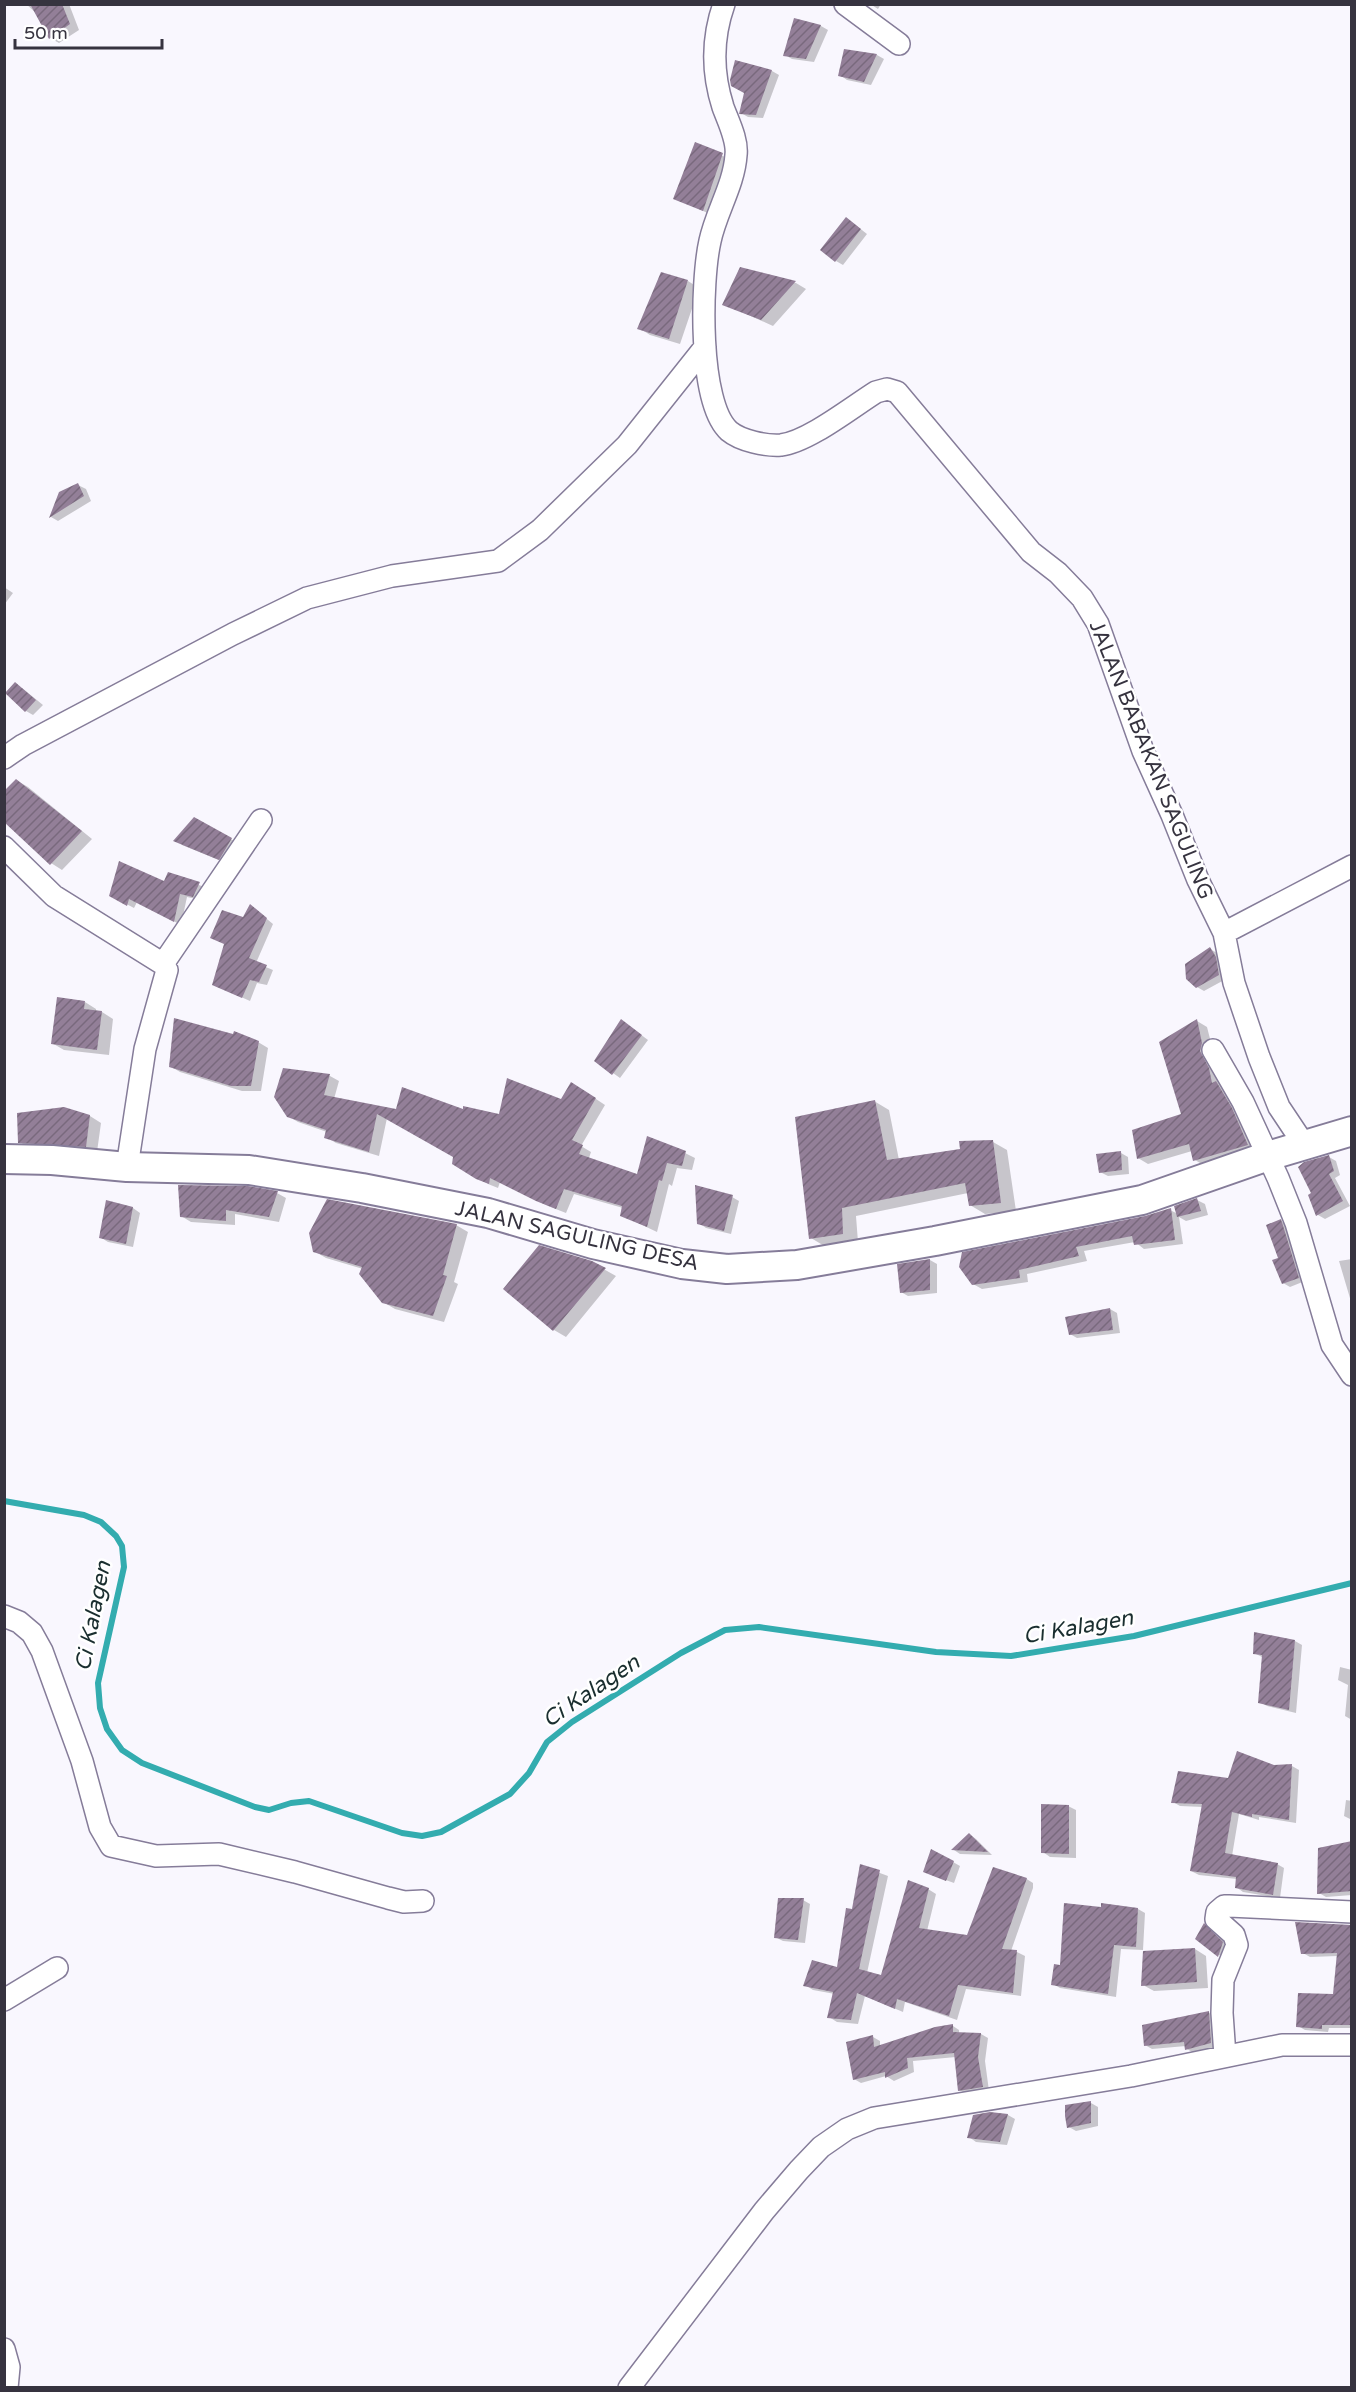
<svg xmlns="http://www.w3.org/2000/svg" width="1356" height="2392" viewBox="0 0 1356 2392" font-family="'Varela Round',sans-serif">
<defs>
<pattern id="building-hatch" width="6" height="6" patternUnits="userSpaceOnUse" patternTransform="scale(1.5)"><rect width="6" height="6" fill="#937f98"/><path d="M-1 1l2-2M0 6l6-6M5 7l2-2" fill="none" stroke="#79697d"/></pattern>
</defs>
<rect width="100%" height="100%" fill="#f9f7fe"/>
<path fill="#0003" d="M 26,4 L 69,4 L 79,30 L 59,43 L 50,38 L 36,13 Z
M 870,4 L 881,4 L 878,9 Z
M 795,20 L 821,26 L 828,30 L 814,62 L 792,59 L 785,55 Z
M 846,51 L 877,55 L 884,59 L 871,85 L 847,80 L 840,75 Z
M 736,62 L 772,71 L 779,75 L 763,118 L 748,117 L 741,113 L 745,93 Z
M 696,144 L 734,161 L 714,216 L 675,198 Z
M 853,223 L 867,234 L 843,265 L 836,261 Z
M 741,269 L 796,283 L 806,289 L 773,326 L 724,304 Z
M 688,281 L 699,288 L 680,344 L 650,335 L 639,328 Z
M 78,485 L 86,489 L 91,501 L 58,521 L 51,517 L 60,493 Z
M 4,587 L 13,593 L 4,605 Z
M 22,688 L 43,705 L 33,715 L 26,711 Z
M 16,780 L 28,787 L 92,839 L 62,870 L 51,863 Z
M 194,819 L 238,843 L 226,863 L 182,845 Z
M 169,874 L 207,888 L 201,900 L 187,897 L 181,925 L 137,902 L 134,908 L 111,896 L 165,883 Z
M 251,906 L 273,924 L 256,963 L 273,970 L 267,985 L 257,983 L 250,1001 L 221,988 L 225,944 L 244,919 Z
M 1210,949 L 1217,953 L 1226,979 L 1204,991 L 1197,987 Z
M 85,1002 L 96,1009 L 96,1012 L 102,1012 L 113,1019 L 109,1055 L 64,1050 L 52,1043 Z
M 1197,1021 L 1207,1027 L 1222,1086 L 1227,1089 L 1258,1151 L 1205,1166 L 1195,1160 L 1192,1151 L 1148,1164 L 1138,1158 L 1183,1115 Z
M 628,1025 L 648,1040 L 620,1078 L 596,1061 Z
M 258,1042 L 268,1048 L 261,1091 L 242,1091 L 180,1072 L 170,1066 Z
M 284,1070 L 330,1076 L 339,1081 L 334,1099 L 397,1110 L 464,1111 L 500,1116 L 561,1101 L 581,1089 L 605,1105 L 581,1146 L 591,1152 L 589,1158 L 638,1176 L 685,1153 L 695,1158 L 692,1170 L 677,1168 L 672,1186 L 669,1184 L 657,1232 L 621,1215 L 623,1208 L 574,1194 L 566,1213 L 548,1206 L 500,1182 L 498,1188 L 488,1184 L 477,1178 L 455,1157 L 387,1118 L 379,1156 L 336,1143 L 326,1137 L 327,1132 L 298,1122 L 288,1116 Z
M 874,1101 L 889,1110 L 899,1160 L 962,1150 L 993,1142 L 1007,1150 L 1016,1211 L 985,1214 L 970,1205 L 968,1193 L 856,1216 L 858,1242 L 826,1247 L 811,1238 Z
M 90,1116 L 101,1123 L 97,1152 L 31,1149 L 20,1142 Z
M 1121,1153 L 1128,1157 L 1129,1174 L 1108,1176 L 1100,1172 L 1098,1155 Z
M 1329,1157 L 1336,1161 L 1340,1175 L 1335,1178 L 1350,1206 L 1325,1219 L 1318,1215 L 1313,1194 Z
M 277,1193 L 286,1198 L 279,1222 L 235,1214 L 235,1225 L 191,1222 L 181,1216 Z
M 732,1197 L 739,1201 L 731,1234 L 706,1228 L 699,1223 Z
M 1197,1200 L 1205,1204 L 1208,1215 L 1186,1221 L 1179,1217 L 1183,1244 L 1144,1249 L 1135,1242 L 1084,1251 L 1087,1261 L 1027,1274 L 1028,1282 L 982,1289 L 973,1284 L 1146,1218 L 1170,1210 L 1178,1214 Z
M 133,1208 L 140,1213 L 133,1247 L 108,1242 L 100,1237 Z
M 1281,1221 L 1288,1225 L 1305,1281 L 1290,1287 L 1283,1283 L 1280,1259 Z
M 456,1225 L 468,1232 L 454,1282 L 458,1284 L 444,1322 L 395,1309 L 383,1302 L 363,1269 L 326,1258 L 314,1251 Z
M 1352,1259 L 1352,1305 L 1339,1261 Z
M 930,1260 L 937,1264 L 937,1293 L 908,1296 L 901,1292 Z
M 591,1262 L 616,1276 L 566,1337 L 554,1330 L 505,1289 Z
M 1110,1309 L 1117,1313 L 1120,1333 L 1077,1338 L 1070,1334 Z
M 1295,1641 L 1302,1645 L 1296,1713 L 1267,1706 L 1260,1702 L 1264,1658 L 1254,1653 Z
M 1340,1667 L 1352,1670 L 1352,1720 L 1345,1716 L 1348,1685 L 1338,1680 Z
M 1292,1766 L 1299,1770 L 1296,1823 L 1259,1817 L 1259,1820 L 1239,1814 L 1232,1856 L 1277,1864 L 1284,1868 L 1280,1898 L 1243,1892 L 1236,1887 L 1237,1879 L 1199,1875 L 1191,1871 L 1203,1807 L 1180,1806 L 1173,1802 L 1229,1780 L 1273,1767 Z
M 1346,1800 L 1352,1801 L 1352,1820 L 1344,1816 Z
M 1068,1806 L 1076,1810 L 1076,1858 L 1050,1857 L 1043,1852 Z
M 969,1834 L 976,1839 L 992,1855 L 960,1854 L 954,1850 Z
M 1352,1843 L 1352,1895 L 1326,1897 L 1319,1893 Z
M 953,1862 L 960,1866 L 954,1883 L 932,1875 Z
M 861,1866 L 888,1876 L 867,1973 L 882,1976 L 928,1889 L 936,1894 L 927,1931 L 968,1937 L 1025,1878 L 1033,1883 L 1033,1888 L 1011,1951 L 1017,1952 L 1025,1956 L 1021,1996 L 966,1989 L 957,2020 L 905,2002 L 903,2012 L 865,1996 L 858,2024 L 837,2022 L 829,2017 L 835,1994 L 813,1990 L 805,1985 L 838,1969 L 854,1911 Z
M 803,1900 L 810,1904 L 805,1943 L 783,1941 L 775,1937 Z
M 1102,1908 L 1138,1909 L 1145,1913 L 1143,1950 L 1121,1949 L 1116,1997 L 1060,1988 L 1053,1984 L 1061,1966 Z
M 1352,1925 L 1352,2028 L 1329,2028 L 1328,2032 L 1305,2030 L 1298,2026 L 1335,1995 L 1338,1956 L 1310,1957 L 1303,1953 Z
M 1205,1926 L 1230,1947 L 1226,1960 L 1197,1939 Z
M 1195,1949 L 1206,1956 L 1208,1988 L 1154,1991 L 1143,1985 Z
M 1209,2013 L 1216,2017 L 1218,2047 L 1194,2053 L 1187,2049 L 1186,2046 L 1152,2049 L 1145,2045 Z
M 953,2026 L 959,2030 L 959,2034 L 981,2034 L 988,2038 L 985,2061 L 989,2091 L 966,2094 L 960,2090 L 956,2057 L 913,2061 L 914,2072 L 894,2081 L 886,2076 L 861,2083 L 854,2079 L 873,2037 L 880,2041 L 880,2047 Z
M 1091,2103 L 1098,2107 L 1098,2126 L 1076,2131 L 1069,2127 Z
M 990,2113 L 1008,2115 L 1015,2119 L 1007,2145 L 976,2142 L 969,2137 Z"/>
<g fill="none" stroke-linecap="round" stroke-linejoin="round">
<path stroke="#33acaf" stroke-width="6" d="M 4,1501 L 84,1515 L 101,1522 L 116,1536 L 122,1546 L 124,1567 L 98,1683 L 100,1708 L 107,1729 L 122,1750 L 142,1763 L 255,1807 L 269,1810 L 291,1803 L 309,1801 L 402,1833 L 422,1836 L 441,1832 L 510,1794 L 529,1773 L 547,1742 L 572,1722 L 681,1653 L 725,1630 L 759,1627 L 936,1652 L 1011,1656 L 1134,1636 L 1352,1583"/>
</g>
<path fill="url(#building-hatch)" d="M 30,4 L 62,4 L 70,24 L 49,39 Z
M 794,18 L 821,25 L 806,59 L 783,56 Z
M 844,49 L 877,54 L 864,82 L 838,76 Z
M 735,60 L 772,70 L 756,115 L 739,114 L 744,93 L 731,86 L 730,80 Z
M 695,142 L 723,153 L 703,211 L 673,199 Z
M 846,217 L 861,229 L 835,262 L 820,250 Z
M 740,267 L 796,281 L 761,320 L 722,305 Z
M 661,272 L 688,280 L 669,339 L 637,329 Z
M 78,483 L 84,496 L 49,518 L 59,492 Z
M 15,682 L 36,700 L 25,712 L 5,693 Z
M 16,779 L 82,831 L 50,865 L 4,822 L 4,791 Z
M 194,817 L 232,838 L 219,860 L 173,841 Z
M 119,861 L 164,881 L 168,872 L 200,882 L 193,897 L 180,894 L 174,922 L 129,899 L 127,906 L 109,896 Z
M 250,904 L 267,918 L 249,958 L 267,965 L 259,982 L 250,980 L 242,998 L 212,985 L 224,944 L 210,938 L 222,910 L 243,917 Z
M 1210,947 L 1216,957 L 1219,975 L 1196,988 L 1186,979 L 1185,964 Z
M 57,997 L 85,1001 L 84,1009 L 102,1011 L 97,1050 L 51,1044 Z
M 174,1018 L 233,1034 L 234,1031 L 259,1041 L 251,1086 L 231,1086 L 169,1067 Z
M 621,1019 L 642,1035 L 612,1075 L 594,1061 Z
M 1197,1019 L 1202,1043 L 1200,1051 L 1209,1068 L 1212,1083 L 1216,1081 L 1232,1108 L 1248,1145 L 1193,1161 L 1189,1144 L 1137,1159 L 1132,1130 L 1181,1114 L 1159,1042 Z
M 283,1068 L 330,1074 L 324,1095 L 396,1109 L 402,1087 L 463,1109 L 463,1106 L 499,1114 L 507,1078 L 561,1099 L 571,1082 L 596,1098 L 572,1140 L 583,1145 L 579,1154 L 637,1174 L 647,1136 L 686,1151 L 682,1166 L 667,1163 L 662,1181 L 659,1180 L 647,1227 L 620,1216 L 622,1206 L 564,1189 L 556,1209 L 536,1201 L 490,1178 L 489,1184 L 476,1179 L 452,1164 L 453,1157 L 377,1114 L 369,1152 L 324,1138 L 326,1130 L 287,1117 L 274,1097 Z
M 875,1100 L 887,1160 L 960,1149 L 959,1141 L 993,1140 L 1001,1203 L 969,1206 L 965,1183 L 842,1208 L 843,1234 L 809,1239 L 795,1117 Z
M 64,1107 L 90,1115 L 86,1147 L 18,1143 L 17,1113 Z
M 1121,1151 L 1122,1170 L 1099,1173 L 1096,1154 Z
M 1329,1155 L 1334,1171 L 1329,1174 L 1343,1201 L 1316,1216 L 1308,1195 L 1311,1193 L 1298,1167 L 1304,1162 Z
M 178,1185 L 248,1186 L 278,1191 L 269,1217 L 226,1210 L 226,1221 L 180,1217 Z
M 695,1185 L 733,1195 L 724,1231 L 697,1224 Z
M 1197,1198 L 1201,1211 L 1177,1217 L 1174,1206 Z
M 327,1199 L 457,1224 L 443,1275 L 447,1276 L 433,1316 L 382,1303 L 359,1274 L 362,1267 L 313,1252 L 309,1233 Z
M 106,1200 L 133,1207 L 126,1244 L 99,1238 Z
M 1171,1208 L 1175,1240 L 1134,1245 L 1132,1236 L 1076,1247 L 1079,1256 L 1019,1270 L 1020,1278 L 972,1285 L 959,1267 L 962,1252 L 1145,1216 Z
M 1281,1219 L 1299,1278 L 1282,1284 L 1272,1260 L 1278,1258 L 1266,1225 Z
M 539,1245 L 592,1261 L 606,1268 L 553,1331 L 503,1289 Z
M 930,1259 L 930,1290 L 900,1293 L 897,1264 Z
M 1110,1308 L 1113,1330 L 1069,1335 L 1065,1317 Z
M 1254,1632 L 1295,1640 L 1289,1710 L 1258,1703 L 1262,1655 L 1253,1654 Z
M 1237,1751 L 1274,1765 L 1292,1764 L 1289,1820 L 1252,1814 L 1252,1817 L 1232,1812 L 1225,1853 L 1278,1863 L 1273,1895 L 1235,1888 L 1236,1877 L 1190,1871 L 1202,1804 L 1171,1803 L 1178,1771 L 1228,1778 Z
M 1041,1804 L 1069,1805 L 1069,1854 L 1041,1853 Z
M 969,1833 L 988,1852 L 951,1850 Z
M 1352,1841 L 1352,1891 L 1317,1894 L 1318,1848 Z
M 931,1849 L 954,1861 L 946,1881 L 923,1872 Z
M 860,1864 L 880,1870 L 859,1969 L 881,1975 L 908,1880 L 929,1888 L 919,1928 L 967,1935 L 993,1867 L 1027,1878 L 1002,1949 L 1017,1950 L 1013,1993 L 958,1985 L 949,2016 L 897,1999 L 895,2009 L 857,1993 L 851,2020 L 827,2018 L 833,1992 L 803,1986 L 812,1960 L 837,1967 L 846,1908 L 852,1909 Z
M 778,1898 L 804,1898 L 798,1940 L 774,1938 Z
M 1064,1903 L 1101,1907 L 1101,1903 L 1138,1908 L 1136,1947 L 1114,1945 L 1108,1994 L 1051,1985 L 1054,1964 L 1060,1965 Z
M 1295,1922 L 1352,1925 L 1352,2025 L 1322,2025 L 1322,2029 L 1296,2027 L 1298,1993 L 1333,1994 L 1337,1953 L 1301,1954 Z
M 1204,1923 L 1223,1942 L 1218,1957 L 1195,1939 Z
M 1195,1948 L 1197,1982 L 1141,1986 L 1143,1951 Z
M 1209,2011 L 1211,2043 L 1185,2050 L 1184,2042 L 1144,2046 L 1142,2025 Z
M 953,2024 L 953,2032 L 981,2033 L 978,2057 L 983,2087 L 958,2091 L 954,2053 L 907,2058 L 908,2068 L 885,2078 L 885,2072 L 853,2080 L 846,2042 L 873,2035 L 874,2047 L 935,2027 Z
M 1091,2101 L 1091,2123 L 1067,2128 L 1065,2116 L 1065,2105 Z
M 990,2112 L 1008,2114 L 1000,2142 L 967,2138 L 973,2115 Z"/>
<g fill="none" stroke-linecap="round" stroke-linejoin="round">
<g stroke="#857c99" stroke-width="24">
<path id="street" d="M 724,4 C 712,38 712,73 723,107 C 728,121 738,140 736,155 C 734,185 716,212 710,241 C 701,281 698,403 729,431 C 741,441 766,446 781,445 C 808,442 852,407 876,392 L 887,389 L 897,392 L 1031,552 L 1058,573 L 1082,598 L 1098,624 L 1143,751 L 1172,815 L 1198,880 L 1224,933 L 1234,983 L 1259,1057 L 1279,1107 L 1305,1146
M 845,4 L 899,44
M 4,758 L 23,745 L 233,634 L 307,598 L 392,576 L 498,561 L 540,530 L 627,445 L 705,347
M 4,847 L 54,896 L 163,964 L 167,970 L 145,1049 L 127,1167
M 1224,933 L 1352,866
M 163,964 L 261,820
M 1213,1050 L 1243,1102 L 1278,1178 L 1296,1223 L 1332,1345 L 1352,1375
M 4,1616 L 19,1622 L 32,1633 L 42,1651 L 82,1761 L 100,1827 L 111,1846 L 156,1856 L 219,1854 L 295,1872 L 388,1898 L 404,1902 L 423,1901
M 4,2000 L 57,1968
M 1225,2056 L 1222,2013 L 1223,1980 L 1237,1945 L 1234,1935 L 1216,1919 L 1217,1912 L 1224,1906 L 1229,1906 L 1352,1912
M 4,2349 L 9,2367 L 7,2388
M 629,2388 L 764,2211 L 799,2170 L 821,2147 L 847,2129 L 874,2118 L 1131,2076 L 1282,2045 L 1352,2045"/>
</g>
<g stroke="#857c99" stroke-width="32">
<path id="secondary" d="M 4,1159 L 52,1160 L 127,1167 L 249,1170 L 362,1188 L 488,1213 L 593,1244 L 682,1264 L 727,1269 L 797,1265 L 935,1241 L 1142,1200 L 1268,1156 L 1352,1131"/>
</g>
<use href="#street" stroke="#fff" stroke-width="21"/>
<use href="#secondary" stroke="#fff" stroke-width="28"/>
</g>
<g text-anchor="middle" dominant-baseline="central" stroke-width="5" stroke-linejoin="round" paint-order="stroke">
<g font-size="21" fill="#36333f" stroke="#fff">
<text transform="translate(1151 760) rotate(68)">JALAN BABAKAN SAGULING</text>
<text transform="translate(577 1236) rotate(13)">JALAN SAGULING DESA</text>
</g>
<g font-size="22" font-style="italic" fill="#1a2e2f" stroke="#fff">
<text transform="translate(93 1616) rotate(-79)">Ci Kalagen</text>
<text transform="translate(1078 1627) rotate(-10)">Ci Kalagen</text>
<text transform="translate(591 1691) rotate(-34)">Ci Kalagen</text>
</g>
</g>
<rect width="1356" height="2392" fill="none" stroke="#36333f" stroke-width="12"/>
<path d="M15 39v9h147v-9" fill="none" stroke="#36333f" stroke-width="3"/>
<text x="24" y="39" font-size="18" fill="#36333f" stroke="#ffffff" stroke-width="4.5" paint-order="stroke">50 m</text>
</svg>
